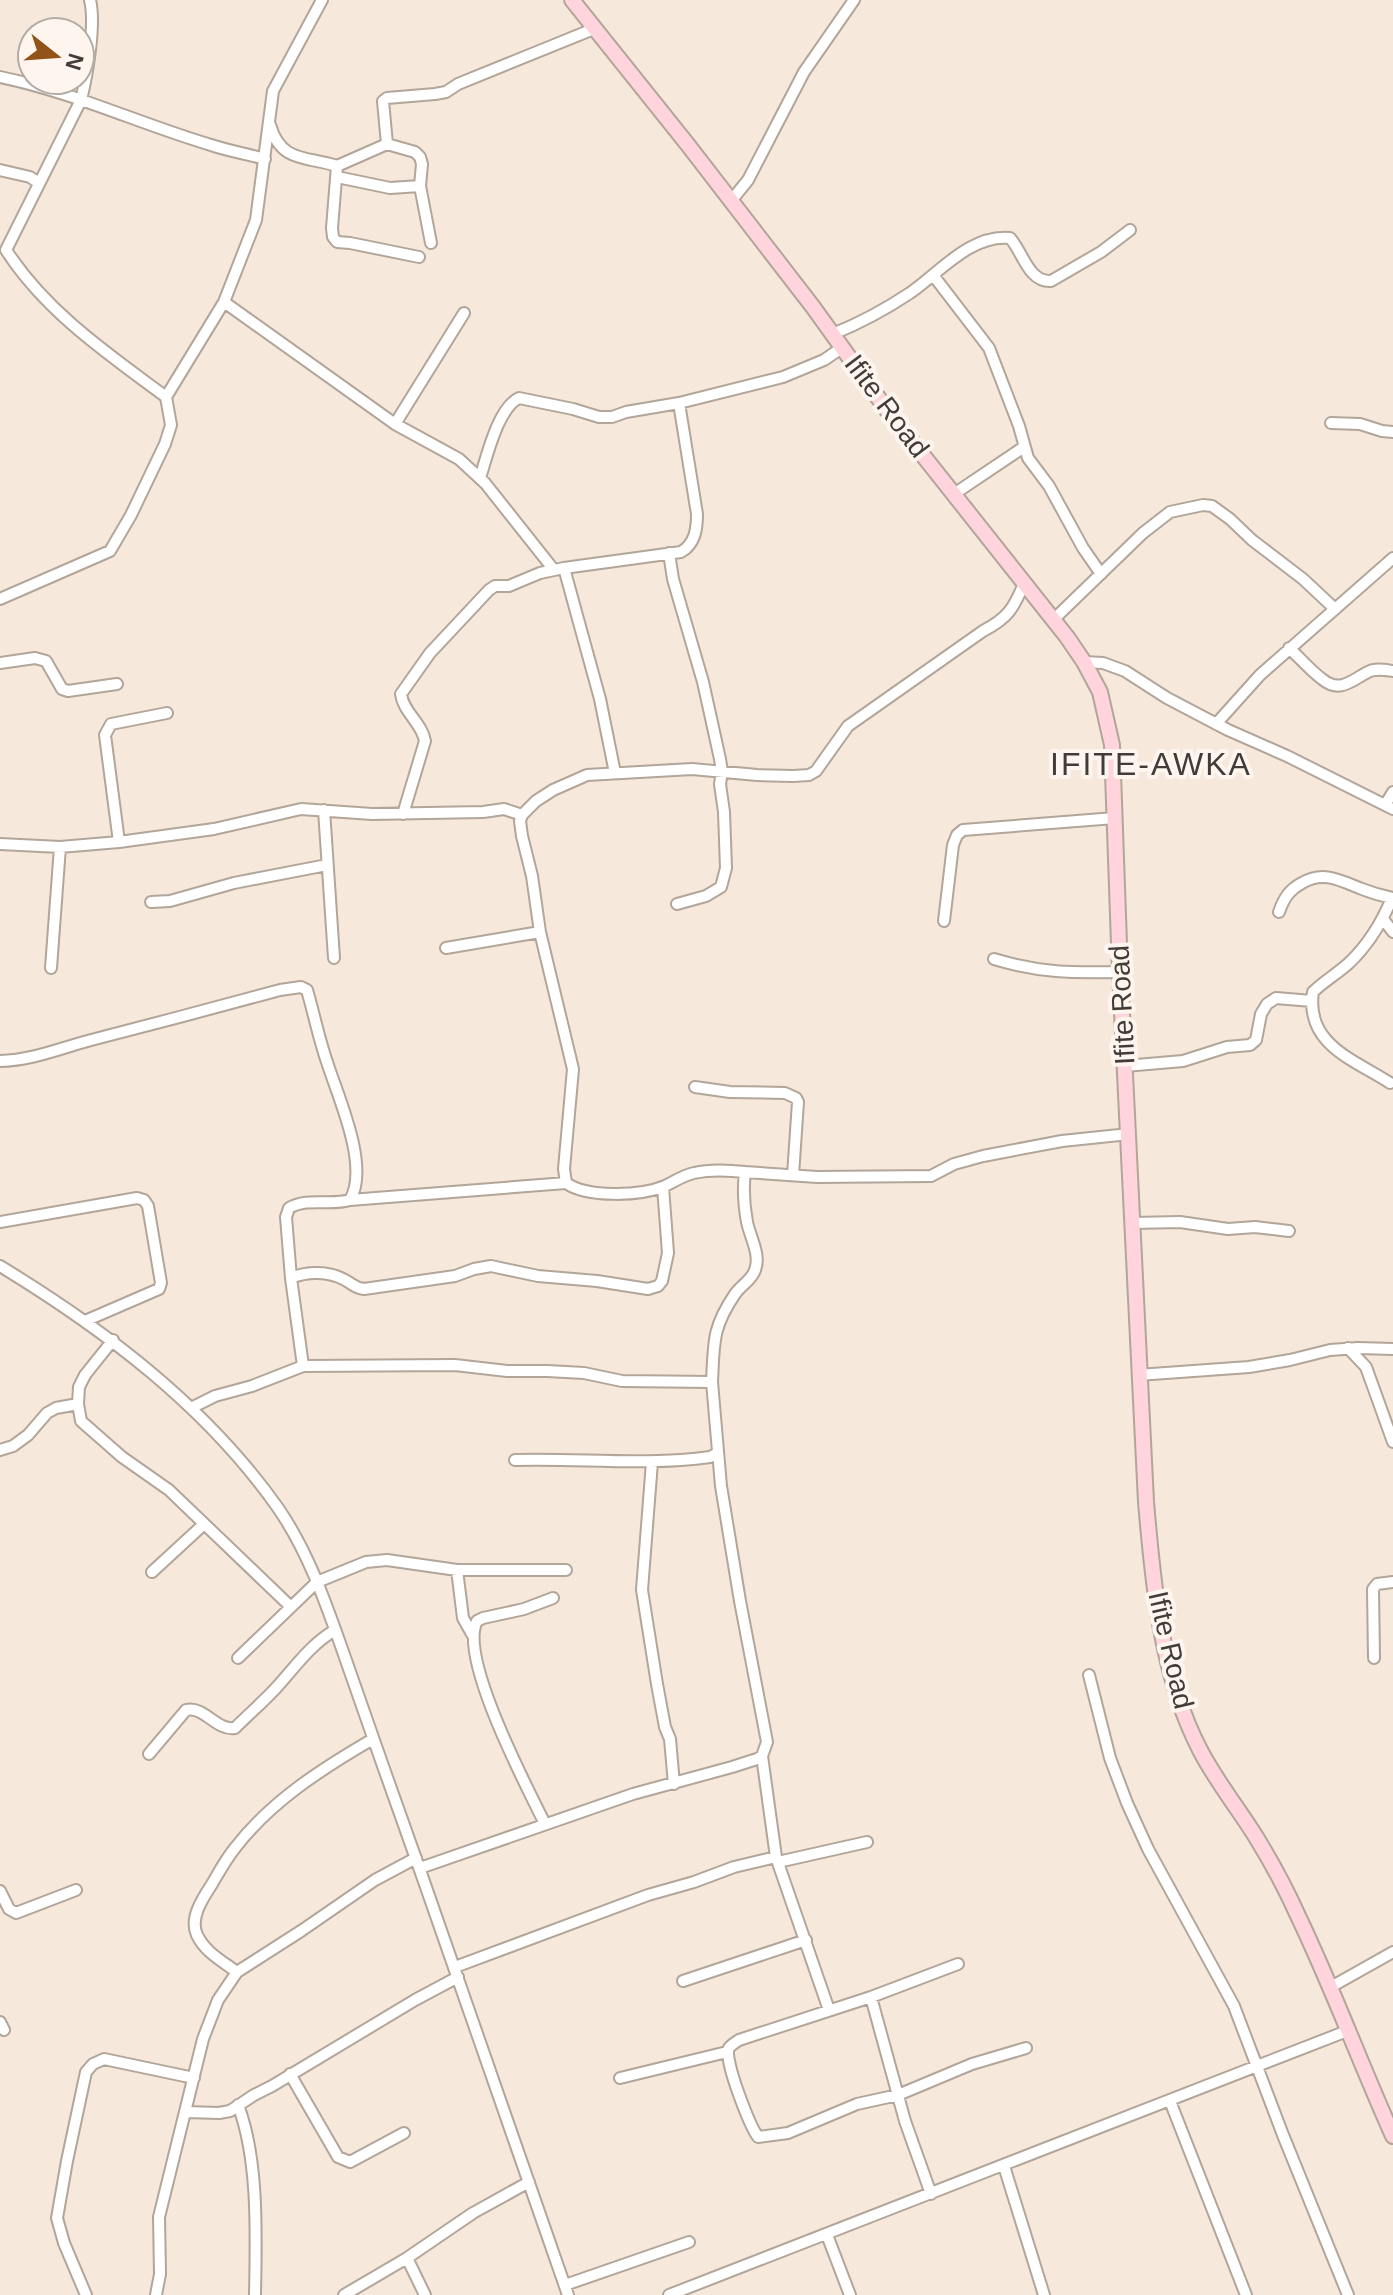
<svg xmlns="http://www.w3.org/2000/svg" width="1393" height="2295" viewBox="0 0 1393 2295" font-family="Helvetica,sans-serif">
<rect width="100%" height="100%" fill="#f6e8db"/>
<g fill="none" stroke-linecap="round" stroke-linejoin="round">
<g stroke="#b2a599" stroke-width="14">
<path id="street" d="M 0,77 C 73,92 140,124 211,145 C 229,151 247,154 265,159
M 270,125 C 281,163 306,156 337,166 L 332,228 L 333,237 L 337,242 L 350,243 L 419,257
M 337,166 L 387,144
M 0,170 L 30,177 L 39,183
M 337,177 L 390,188 L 420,186
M 731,201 L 748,180 L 804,72 L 854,0
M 431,243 L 420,186 L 422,164 L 420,157 L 415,152 L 387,144 L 383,101 L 387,98 L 435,94 L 446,92 L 458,84 L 596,28
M 933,275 L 989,348 L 1019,426 L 1028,458 L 1049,486 L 1083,548 L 1101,574
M 224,302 L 395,424 L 459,459 L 485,483 L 554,570
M 833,334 C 860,323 886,309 910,293 C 940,272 971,234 1010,238 C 1023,252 1028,282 1051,281 L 1101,252 L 1130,230
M 166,397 L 224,302 L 256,220 L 273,91 L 322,0
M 1331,423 L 1360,424 L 1382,431 L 1393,432
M 395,424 L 464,313
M 480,478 C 487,456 498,408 519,398 L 573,409 L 599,417 L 612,417 L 626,412 L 679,403 L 783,377 L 824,360 L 843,347
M 954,494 L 1024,447
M 669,553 L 673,579 L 703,682 L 720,759 L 722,772 L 720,784 L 724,812 L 726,868 L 721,887 L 706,896 L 677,904
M 564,568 L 600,699 L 615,773
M 0,599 L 110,551 L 131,515 L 165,444 L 171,425 L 166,397 C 108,354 46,312 6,250 L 81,100 C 87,76 96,24 90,0
M 1053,620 L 1143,533 L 1170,512 L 1203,505 L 1212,506 L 1230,519 L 1252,540 L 1303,579 L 1335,609
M 1289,648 C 1300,658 1310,670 1322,679 C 1340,694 1352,680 1368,672 C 1375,668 1385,670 1393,671
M 1084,662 L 1103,663 L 1125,671 L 1167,698 L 1228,730 L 1287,756 L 1393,809
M 0,663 L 35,658 L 46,661 L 62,689 L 68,691 L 117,684
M 1216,724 L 1260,675 L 1393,558
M 1385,805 L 1393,792
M 324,810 L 334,958
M 403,814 L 425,741 C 422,723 403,712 401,694 L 430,653 L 489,590 L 495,586 L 509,586 L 540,573 L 564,568 L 681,552 C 695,544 697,529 697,514 L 679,403
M 119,842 L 105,735 L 111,724 L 167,713
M 0,844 L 60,847 L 119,842 L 214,829 L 301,809 L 372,814 L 483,812 L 504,809 L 522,815
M 151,902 L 170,901 L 234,883 L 327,865
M 1279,912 C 1284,898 1289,890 1302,883 C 1324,870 1341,881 1362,889 C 1372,893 1383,896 1393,898
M 1383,919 L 1393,932
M 944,921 L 953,845 L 957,835 L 963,830 L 1115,818
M 446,948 L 540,932
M 994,959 C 1040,973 1072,973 1120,972
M 51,968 L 60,847
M 0,1061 C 34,1060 63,1047 95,1039 C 157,1023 218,1007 280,990 L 301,987 L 307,990 C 314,1014 319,1039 327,1062 C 338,1097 370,1166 350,1200 C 330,1206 308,1197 289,1208 L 286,1217 L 291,1278 L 303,1366
M 1125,1066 L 1183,1061 L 1227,1047 L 1250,1045 L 1256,1040 L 1261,1014 L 1267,1004 L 1276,998 L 1312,1001
M 1390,1083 C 1355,1060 1305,1045 1313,992 C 1324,981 1337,974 1349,963 C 1367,946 1382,922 1392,898
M 695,1087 L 730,1092 L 785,1093 L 796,1098 L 798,1102 L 793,1175
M 745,1172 C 728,1170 711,1169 694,1173 C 684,1175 675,1181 665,1186 C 641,1196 587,1198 566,1183 L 564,1169 L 573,1069 L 540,932 L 532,876 L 522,836 L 520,821 L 522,815 L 536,801 L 553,790 L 587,775 L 692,769 L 757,775 L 793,776 L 809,775 L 816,771 L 848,726 L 983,631 C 1008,618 1013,609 1024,584
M 350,1200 L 566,1183
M 0,1222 L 137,1198 L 144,1200 L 148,1206 L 161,1283 L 159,1289 L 85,1321
M 1133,1223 L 1180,1222 L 1228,1229 L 1255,1227 L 1289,1231
M 0,1266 C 105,1330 206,1406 278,1508 C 307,1550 324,1598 341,1646 C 355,1686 369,1726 383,1766 C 446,1942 507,2119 568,2295
M 291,1278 C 307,1271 329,1271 345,1280 C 353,1284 354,1288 364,1289 L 455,1276 L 474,1269 L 491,1266 L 538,1276 L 597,1281 L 648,1289 L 658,1286 L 662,1281 L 668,1253 L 663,1187
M 113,1340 L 85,1375 L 79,1387 L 78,1404 L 81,1421 L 122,1457 L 169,1490 L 291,1607
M 1348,1348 L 1366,1367 L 1393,1442
M 1138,1375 L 1249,1367 L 1290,1360 L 1330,1350 L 1358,1348 L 1393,1349
M 712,1382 C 714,1342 712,1328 735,1294 C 741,1285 752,1280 755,1270 C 761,1255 750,1237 747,1222 C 744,1206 743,1188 745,1172 L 817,1177 L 931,1176 L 954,1164 L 983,1156 L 1062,1141 L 1129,1134
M 191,1408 L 215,1396 L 252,1386 L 303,1366 L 455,1365 L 507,1371 L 547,1371 L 584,1373 L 622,1381 L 712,1382 L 721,1486 L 740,1601 L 767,1742 L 762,1756 L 776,1857 L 829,2010
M 0,1450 L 13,1446 L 28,1435 L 47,1413 L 56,1408 L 78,1404
M 515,1460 C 580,1458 645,1466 710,1457 L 718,1453
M 652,1462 L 642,1590 L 657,1684 L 665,1727 L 670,1739 L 674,1784
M 457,1570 L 463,1618 L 472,1634
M 152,1572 L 204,1524
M 238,1658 L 317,1582 L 366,1562 L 387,1560 L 457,1570 L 566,1570
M 1374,1658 L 1373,1589 L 1377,1584 L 1393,1582
M 1089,1675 L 1110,1758 L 1127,1803 L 1148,1849 L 1234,2006 L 1283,2135 L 1348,2295
M 149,1754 L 186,1710 C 205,1706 216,1731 235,1728 C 249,1714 263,1702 276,1688 C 296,1666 310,1645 335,1630
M 545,1824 C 527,1787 458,1657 477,1621 L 483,1618 L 524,1609 L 553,1598
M 778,1862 L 867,1842
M 420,1868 L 633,1794 L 732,1767 L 757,1759 L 762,1756
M 0,1891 L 9,1909 L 16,1913 L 76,1890
M 958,1964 L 871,1997 L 739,2040 C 736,2042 731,2045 729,2048 C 723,2059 750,2126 758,2137 L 788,2133 L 857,2104 L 898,2095 L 972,2064 L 1026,2048
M 455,1967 L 648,1895 L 694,1882 L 734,1867 L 776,1857
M 237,1972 C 222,1961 205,1952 197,1935 C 189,1918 203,1898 212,1884 C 219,1872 226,1859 235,1848 C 271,1801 323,1768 373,1739
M 683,1981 L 806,1940
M 1329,1988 L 1393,1952
M 871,1997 L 905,2121 L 931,2194
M 0,2022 L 4,2030
M 290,2074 L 338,2157 L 350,2162 L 404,2133
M 620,2078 L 727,2052
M 1170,2101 L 1246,2295
M 238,2105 C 259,2160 256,2237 255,2295
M 186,2112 L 219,2113 L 230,2111 L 254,2095 L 272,2086 L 415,2000 L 458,1977
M 1004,2166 L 1044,2295
M 827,2235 L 850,2295
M 565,2285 L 689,2242
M 86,2295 L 64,2243 L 57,2218 L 67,2161 L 86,2072 L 93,2064 L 104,2059 L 194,2078
M 156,2295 L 160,2274 L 159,2217 L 203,2039 L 218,2000 L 237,1972 L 301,1931 L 375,1880 L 416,1858
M 344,2295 L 407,2258
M 425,2295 L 407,2258 L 473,2213 L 529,2182
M 669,2295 L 1347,2031"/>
</g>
<g stroke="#b2a599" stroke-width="18">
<path id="secondary" d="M 572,0 L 688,145 L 813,307 L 887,410 L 1067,637 L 1084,662 L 1100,692 L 1112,745 L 1120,972 L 1146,1502 C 1153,1585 1161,1675 1200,1750 C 1216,1781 1238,1808 1256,1837 C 1272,1863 1287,1891 1299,1918 C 1333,1989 1361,2065 1393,2136"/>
</g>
<use href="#street" stroke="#fff" stroke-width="10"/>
<use href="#secondary" stroke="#ffd4dc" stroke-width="14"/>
</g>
<g text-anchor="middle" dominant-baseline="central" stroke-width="8" stroke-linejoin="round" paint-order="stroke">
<g font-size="28" fill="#413c37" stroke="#fef6ee">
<text transform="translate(887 406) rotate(53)">Ifite Road</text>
<text transform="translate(1122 1005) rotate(-93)">Ifite Road</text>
<text transform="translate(1171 1650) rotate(77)">Ifite Road</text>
</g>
<g font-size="32" letter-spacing="2" fill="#413c37" stroke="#fef6ee">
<text x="1151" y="764">IFITE-AWKA</text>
</g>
</g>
<g transform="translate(56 56) rotate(107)"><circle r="38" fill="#fef6ee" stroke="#b2aca5" stroke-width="2"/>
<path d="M0-6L14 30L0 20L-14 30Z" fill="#915318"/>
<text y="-12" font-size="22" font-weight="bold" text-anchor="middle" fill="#413c37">N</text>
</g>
</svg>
